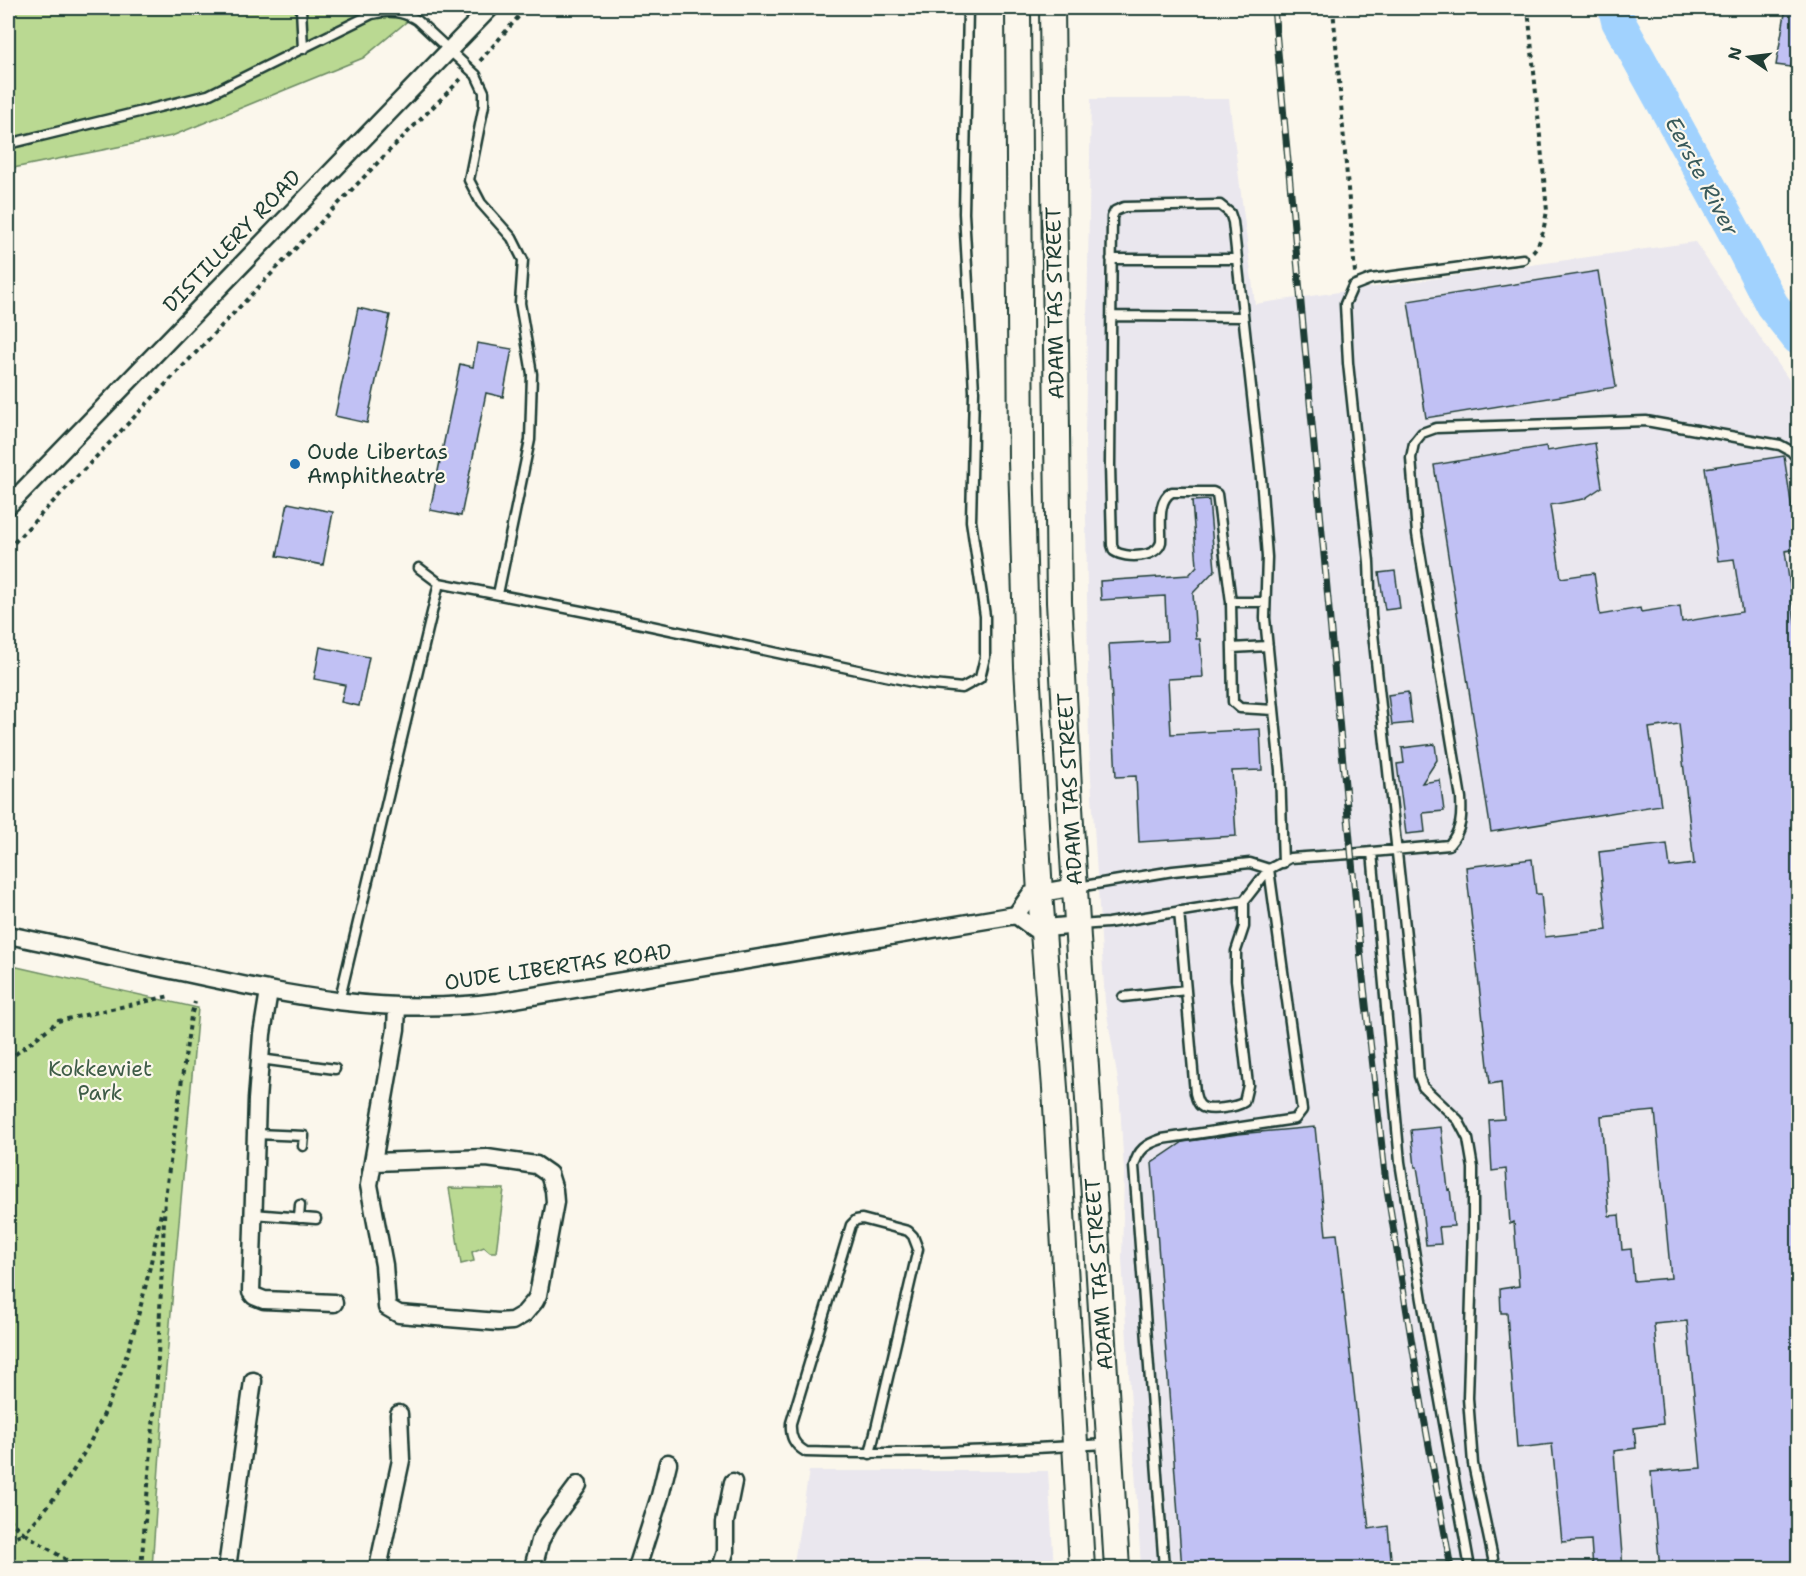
<svg xmlns="http://www.w3.org/2000/svg" width="1806" height="1576" viewBox="0 0 1806 1576" font-family="'Shantell Sans',sans-serif">
<rect width="100%" height="100%" fill="#fbf7ec"/>
<filter id="ink" filterUnits="userSpaceOnUse"><feTurbulence type="fractalNoise" baseFrequency=".0167" numOctaves="2"/><feDisplacementMap in="SourceGraphic" scale="12" xChannelSelector="R" yChannelSelector="G"/><feConvolveMatrix kernelMatrix="1 2 1 2 8 2 1 2 1" color-interpolation-filters="sRGB"/></filter>
<g filter="url(#ink)">
<path fill="#eae7ee" d="M 1091,99 L 1229,99 L 1255,304 L 1695,242 L 1798,393 L 1798,1568 L 1141,1568 L 1122,1259 L 1124,1172 L 1119,1087 L 1105,1002 L 1089,747 L 1085,437 Z
M 809,1471 L 1048,1471 L 1054,1568 L 793,1568 Z"/>
<path fill="#bad992" stroke="#6c8b63" stroke-width="1.5" d="M 8,8 L 423,8 L 363,58 L 172,136 L 8,169 Z
M 8,965 L 198,1008 L 165,1380 L 152,1568 L 8,1568 Z
M 449,1188 L 504,1189 L 496,1252 L 490,1252 L 484,1247 L 472,1252 L 474,1261 L 461,1264 Z"/>
<g fill="none" stroke-linecap="round" stroke-linejoin="round">
<path stroke="#a1d2fe" stroke-width="34" d="M 1615,8 L 1618,21 L 1733,229 L 1772,305 L 1798,338"/>
</g>
<path fill="#c1c1f4" stroke="#1f3d34" stroke-width="1.5" fill-rule="evenodd" d="M 1786,8 L 1798,8 L 1798,44 L 1795,43 L 1791,67 L 1776,65 Z
M 1598,271 L 1616,387 L 1426,418 L 1408,301 Z
M 358,308 L 390,315 L 367,423 L 335,416 Z
M 477,343 L 512,349 L 503,397 L 486,393 L 461,516 L 430,510 L 460,364 L 473,367 Z
M 1595,443 L 1602,487 L 1584,499 L 1550,505 L 1561,578 L 1594,573 L 1600,615 L 1640,608 L 1641,612 L 1680,606 L 1682,622 L 1742,612 L 1734,559 L 1718,561 L 1705,468 L 1784,456 L 1798,549 L 1785,551 L 1798,643 L 1798,1379 L 1795,1379 L 1798,1415 L 1798,1569 L 1660,1569 L 1651,1472 L 1701,1468 L 1687,1321 L 1654,1324 L 1663,1424 L 1634,1428 L 1636,1448 L 1614,1451 L 1623,1569 L 1593,1569 L 1591,1540 L 1562,1542 L 1552,1444 L 1517,1448 L 1507,1313 L 1501,1313 L 1500,1289 L 1519,1286 L 1514,1222 L 1510,1224 L 1506,1169 L 1492,1171 L 1489,1120 L 1504,1119 L 1501,1082 L 1490,1084 L 1466,867 L 1532,859 L 1536,894 L 1541,894 L 1545,937 L 1607,930 L 1599,852 L 1667,844 L 1670,867 L 1694,864 L 1679,724 L 1649,728 L 1661,805 L 1491,832 L 1434,465 L 1546,446 L 1547,451 ZM 1655,1111 L 1671,1278 L 1634,1281 L 1631,1249 L 1622,1250 L 1619,1215 L 1609,1216 L 1601,1116 Z
M 1209,500 L 1215,570 L 1193,593 L 1196,639 L 1200,639 L 1203,677 L 1168,679 L 1171,734 L 1260,729 L 1262,770 L 1232,771 L 1236,836 L 1139,842 L 1136,776 L 1116,777 L 1109,644 L 1167,641 L 1165,596 L 1101,600 L 1100,581 L 1189,575 L 1197,566 L 1192,501 Z
M 288,503 L 333,512 L 323,565 L 277,556 Z
M 1395,571 L 1400,608 L 1385,610 L 1379,573 Z
M 320,647 L 369,657 L 359,706 L 341,702 L 345,685 L 314,679 Z
M 1408,692 L 1412,723 L 1392,725 L 1388,695 Z
M 1435,744 L 1437,760 L 1422,783 L 1440,780 L 1444,811 L 1423,813 L 1425,832 L 1406,834 L 1397,764 L 1404,763 L 1402,748 Z
M 1315,1127 L 1326,1235 L 1337,1234 L 1369,1529 L 1388,1526 L 1392,1569 L 1182,1569 L 1152,1163 L 1183,1142 L 1238,1134 Z
M 1441,1127 L 1448,1190 L 1450,1189 L 1454,1226 L 1439,1227 L 1441,1244 L 1426,1245 L 1419,1179 L 1417,1167 L 1415,1167 L 1411,1130 Z"/>
<g fill="none" stroke-linecap="round" stroke-linejoin="round">
<g stroke="#1f3d34" stroke-width="13">
<path id="lane" d="M 301,8 L 303,49
M 8,144 L 208,95 L 372,14 C 389,10 402,11 417,20 L 476,75 L 484,92 L 484,105 L 469,180 L 481,203 L 512,238 L 523,260 L 520,303 L 532,374 L 530,440 L 498,594
M 1111,259 L 1237,259
M 1111,316 L 1243,317
M 419,568 L 439,583 L 586,612 L 923,684 L 962,688 L 980,678 L 985,657 L 985,616 L 971,521 L 974,391 L 964,213 L 968,8
M 1231,602 L 1265,602
M 1232,648 L 1268,646
M 1274,710 L 1240,708 L 1233,702 L 1231,602 L 1217,494 L 1213,492 L 1172,492 C 1156,501 1162,526 1161,542 C 1157,558 1126,559 1114,551 L 1112,545 L 1110,465 L 1112,217 L 1115,211 L 1124,207 L 1220,205 L 1230,213 L 1233,222 L 1261,478 L 1267,557 L 1265,618 L 1280,770 L 1283,863
M 1372,852 L 1400,1162 L 1422,1300 L 1470,1568
M 1078,887 L 1173,871 L 1250,863 L 1269,869
M 1179,911 L 1195,1093 C 1196,1097 1197,1103 1201,1106 C 1208,1112 1237,1107 1244,1102 L 1248,1085 L 1236,980 L 1236,951 L 1244,927 L 1244,901 L 1269,869 L 1290,858 L 1350,854 L 1449,845 C 1462,830 1462,816 1461,798 L 1417,534 L 1411,458 L 1414,443 L 1422,433 L 1436,428 L 1646,421 L 1780,445 L 1791,451 L 1798,459
M 1079,925 L 1108,923 L 1244,901
M 1123,997 L 1186,990
M 339,1002 L 439,583
M 260,1059 L 335,1069
M 256,1134 L 304,1136 L 303,1146
M 253,1214 L 316,1219
M 299,1218 L 300,1205
M 870,1454 L 918,1249 L 913,1236 L 908,1231 L 862,1219 L 856,1220 L 851,1225 L 791,1423 C 790,1437 794,1445 806,1452 C 906,1455 1006,1450 1106,1444
M 1164,1568 L 1134,1166 C 1138,1150 1146,1144 1162,1139 L 1295,1119 L 1302,1110 L 1269,869
M 1495,1568 L 1473,1464 L 1468,1398 L 1473,1228 L 1473,1168 L 1468,1139 L 1458,1120 L 1423,1087 L 1419,1076 L 1415,1018 L 1371,615 L 1369,562 L 1348,363 L 1345,304 L 1353,286 L 1371,279 L 1523,259"/>
</g>
<g stroke="#1f3d34" stroke-width="21">
<path id="street" d="M 8,506 L 490,8
M 1016,915 L 1030,895 L 1075,887
M 1016,915 L 1035,929 L 1079,925
M 8,935 C 67,947 126,961 186,973 C 292,996 388,1016 497,1002 L 1016,915
M 269,991 L 262,1034 L 257,1100 L 251,1292 L 254,1296 L 264,1300 L 334,1303
M 374,1162 L 487,1158 L 536,1165 L 549,1174 L 554,1190 L 555,1202 L 538,1295 L 535,1301 L 524,1314 L 512,1321 L 498,1322 L 399,1314 L 387,1307 L 384,1265 L 369,1185 L 396,1029 L 397,1007
M 227,1568 L 253,1381
M 378,1568 L 401,1460 L 399,1414
M 533,1568 L 540,1541 L 549,1524 L 578,1485
M 637,1568 L 660,1496 L 668,1463
M 720,1568 L 725,1552 L 725,1522 L 733,1482"/>
</g>
<g stroke="#1f3d34" stroke-width="28">
<path id="secondary" d="M 1018,8 L 1021,460 L 1027,667 L 1040,893 L 1055,1088 L 1082,1568
M 1052,8 L 1059,602 L 1071,825 L 1117,1568"/>
</g>
<path stroke="#1f3d34" stroke-width="4" stroke-dasharray="4.5 4.5" stroke-linecap="butt" d="M 1333,8 L 1355,273
M 1528,8 L 1547,211 C 1544,225 1543,243 1531,253
M 480,61 L 526,8
M 8,549 L 387,153 L 461,79
M 8,1060 L 58,1021 L 170,996
M 8,1519 L 24,1533 C 113,1440 138,1330 162,1208
M 8,1539 L 24,1533 L 79,1568
M 141,1568 L 157,1379 L 165,1197 L 191,1016 L 195,1002"/>
<use href="#lane" stroke="#fbf7ec" stroke-width="8"/>
<use href="#street" stroke="#fbf7ec" stroke-width="16"/>
<use href="#secondary" stroke="#fbf7ec" stroke-width="24"/>
<g stroke="#1f3d34" stroke-width="7">
<path id="rail" d="M 1274,8 L 1361,960 L 1386,1183 L 1424,1418 L 1451,1568"/>
</g>
<use href="#rail" stroke="#fbf7ec" stroke-width="4.5" stroke-dasharray="14" stroke-linecap="butt"/>
</g>
</g>
<circle fill="#1f6fb2" stroke="#fbf7ec" stroke-width="2" cx="295" cy="464" r="6"/>
<g text-anchor="middle" dominant-baseline="central" stroke-width="4.5" stroke-linejoin="round" paint-order="stroke">
<g font-size="21" fill="#1f3d34" stroke="#fbf7ec">
<text transform="translate(232 241) rotate(-46)">DISTILLERY ROAD</text>
<text transform="translate(1055 303) rotate(-91)">ADAM TAS STREET</text>
<text transform="translate(1070 789) rotate(-93)">ADAM TAS STREET</text>
<text transform="translate(558 967) rotate(-8)">OUDE LIBERTAS ROAD</text>
<text transform="translate(1099 1274) rotate(-94)">ADAM TAS STREET</text>
</g>
<g font-size="21" fill="#1f3d34" stroke="#fbf7ec" text-anchor="start">
<text x="307" y="452">Oude Libertas<tspan x="307" dy="24">Amphitheatre</tspan></text>
</g>
<g font-size="21" fill="#3e5c47" stroke="#fbf7ec">
<text x="100" y="1069">Kokkewiet<tspan x="100" dy="24">Park</tspan></text>
</g>
<g font-size="22" font-style="italic" fill="#395b5c" stroke="#fbf7ec">
<text transform="translate(1702 176) rotate(62)">Eerste River</text>
</g>
</g>
<rect width="1806" height="1576" fill="none" stroke="#fbf7ec" stroke-width="30"/>
<rect x="15" y="15" width="1776" height="1546" fill="none" stroke="#1f3d34" stroke-width="2" filter="url(#ink)"/>
<g transform="translate(1749 57) rotate(284)" stroke="#fbf7ec" stroke-width="4.5" paint-order="stroke">
<path d="M0-4.5L10 22L0 15L-10 22Z" fill="#1f3d34"/>
<text y="-9" font-size="16" font-weight="bold" text-anchor="middle" fill="#1f3d34">N</text>
</g>
</svg>
